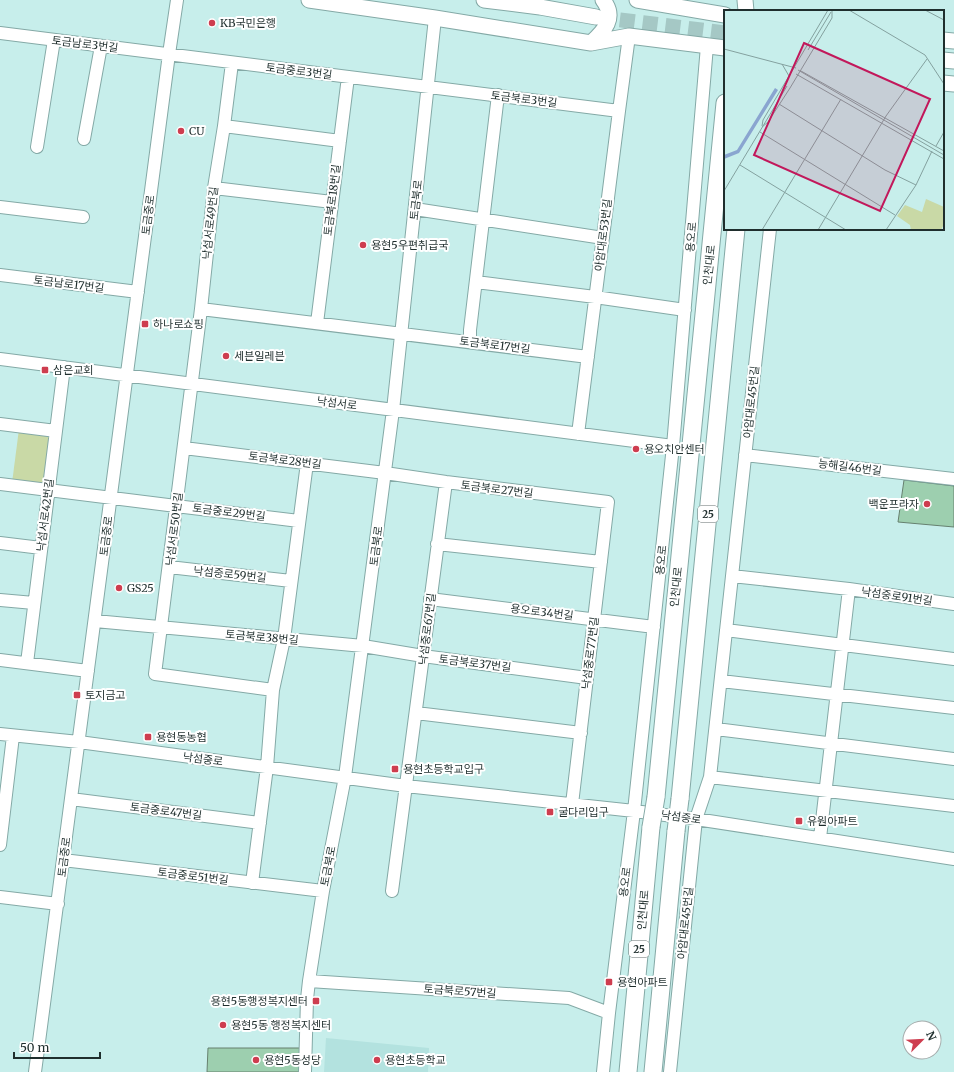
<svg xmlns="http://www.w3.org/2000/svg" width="954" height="1072" viewBox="0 0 954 1072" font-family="Merriweather,'Noto Sans KR',serif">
<rect width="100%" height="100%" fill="#c7eeeb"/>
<path fill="#b3e2df" d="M 326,1038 L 429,1048 L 428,1072 L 324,1072 Z"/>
<path fill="#c9d9a6" d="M 19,429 L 53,432 L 47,488 L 12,483 Z"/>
<path fill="#9dcfaf" stroke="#66806f" d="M 904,480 L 954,486 L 954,527 L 898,522 Z
M 208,1048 L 304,1048 L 303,1072 L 207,1072 Z"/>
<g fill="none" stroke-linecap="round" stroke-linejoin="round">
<path stroke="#a5c8c5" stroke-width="15" stroke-dasharray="15 8" stroke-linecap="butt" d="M 597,17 L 725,33"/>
<g stroke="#84a9a6" stroke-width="14">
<path id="minor" d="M 0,33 L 619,111
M 232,63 L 224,126 L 214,188 L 201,309 L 155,674 L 273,690
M 224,126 L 340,141
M 84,139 L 101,46
M 37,147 L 54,40
M 214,188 L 332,202
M 0,207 L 83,217
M 415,209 L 603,238
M 0,275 L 138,292
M 476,282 L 595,297 L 685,310
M 201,309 L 588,357
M 317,323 L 348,77
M 470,342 L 470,330 L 498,95
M 0,359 C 225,386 449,418 673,446
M 0,424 L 56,431
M 578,434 L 619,111 L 629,36
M 184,448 L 385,473 L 446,482 L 608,502 L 572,804
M 745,455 L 954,479
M 0,484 L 176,506 L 299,521
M 0,543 L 41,548
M 437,544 L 601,562
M 169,567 L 291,581
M 732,576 L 849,589 L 954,604
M 430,599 L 654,627
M 0,600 L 34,603
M 95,621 L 363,646 L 423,656 L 587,678
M 726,630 L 954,659
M 0,660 L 88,671
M 27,663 L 64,367
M 721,681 L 954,708
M 416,713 L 581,733
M 716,729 L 954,759
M 0,734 L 79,742 L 406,786 L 634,811 L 696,819 L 954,859
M 710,777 L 954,806
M 71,799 L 260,823
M 820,838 L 849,589
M 0,845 L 13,736
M 63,860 L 323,891
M 252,883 L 267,767 L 273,690 L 284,639 L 307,463
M 392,891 L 446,482
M 0,897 L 58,904
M 309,981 L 569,998 L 609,1013
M 35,1072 L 169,54 L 177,0
M 305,1072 L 307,999 L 309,981 L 323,891 L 345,777 L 393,410 L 435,18
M 603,1072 L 609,1013 L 634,811 L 673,446 L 707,46
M 670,1072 L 696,819 L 710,777 L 770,229"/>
</g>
<g stroke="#84a9a6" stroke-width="17">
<path id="major" d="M 309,0 L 435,18 L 591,43 L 629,36 L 725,48
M 484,0 L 540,7 L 596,17
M 637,0 L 725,15
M 745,0 L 746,11
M 943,40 L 954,41
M 591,43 C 604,31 617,18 603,0
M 943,60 L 954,61
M 943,83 L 954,84"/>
</g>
<g stroke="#84a9a6" stroke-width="19">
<path id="highway" d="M 656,797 L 725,103
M 680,799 L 736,229
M 628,1072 L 651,827
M 653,1072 L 676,831"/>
</g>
<use href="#minor" stroke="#fff" stroke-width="12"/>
<use href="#major" stroke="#fff" stroke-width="15"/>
<use href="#highway" stroke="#fff" stroke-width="17"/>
<g stroke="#84a9a6" stroke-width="19" stroke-linecap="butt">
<path id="highway-bridge" d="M 651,827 L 656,797
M 676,831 L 680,799"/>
</g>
<use href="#highway-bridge" stroke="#fff" stroke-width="17"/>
</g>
<g fill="#ce3d4f" stroke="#fff" stroke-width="1.5">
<circle cx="212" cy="23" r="4"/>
<circle cx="181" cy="131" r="4"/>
<circle cx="363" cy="245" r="4"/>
<rect x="141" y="320" width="8" height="8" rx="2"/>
<circle cx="226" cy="356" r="4"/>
<rect x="41" y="366" width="8" height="8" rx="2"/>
<circle cx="636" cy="449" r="4"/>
<circle cx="927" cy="504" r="4"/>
<circle cx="119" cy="588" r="4"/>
<rect x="73" y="691" width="8" height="8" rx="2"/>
<rect x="144" y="733" width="8" height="8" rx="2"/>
<rect x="391" y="765" width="8" height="8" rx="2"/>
<rect x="546" y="808" width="8" height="8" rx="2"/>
<rect x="795" y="817" width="8" height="8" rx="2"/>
<rect x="605" y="978" width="8" height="8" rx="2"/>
<rect x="312" y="997" width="8" height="8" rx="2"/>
<circle cx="223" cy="1025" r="4"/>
<circle cx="256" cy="1060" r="4"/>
<circle cx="377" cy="1060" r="4"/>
</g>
<g text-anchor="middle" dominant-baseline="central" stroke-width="4" stroke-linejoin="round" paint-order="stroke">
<g fill="#fff" stroke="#626d6c" stroke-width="1">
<rect x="698" y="506" width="20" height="16" rx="3"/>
<rect x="629" y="941" width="20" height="16" rx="3"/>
</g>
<g font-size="10" font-weight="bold" fill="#1f2e2d">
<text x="708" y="514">25</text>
<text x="639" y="949">25</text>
</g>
<g font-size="11" fill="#1f2e2d" stroke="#fff" text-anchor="start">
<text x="220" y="23">KB국민은행</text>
<text x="189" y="131">CU</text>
<text x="371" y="245">용현5우편취급국</text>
<text x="153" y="324">하나로쇼핑</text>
<text x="234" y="356">세븐일레븐</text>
<text x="53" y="370">삼은교회</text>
<text x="644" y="449">용오치안센터</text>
<text x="919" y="504" text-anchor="end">백운프라자</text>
<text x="127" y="588">GS25</text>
<text x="85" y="695">토지금고</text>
<text x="156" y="737">용현동농협</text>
<text x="403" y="769">용현초등학교입구</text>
<text x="558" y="812">굴다리입구</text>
<text x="807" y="821">유원아파트</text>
<text x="617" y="982">용현아파트</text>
<text x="308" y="1001" text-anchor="end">용현5동행정복지센터</text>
<text x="231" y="1025">용현5동 행정복지센터</text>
<text x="264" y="1060">용현5동성당</text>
<text x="385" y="1060">용현초등학교</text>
</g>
<g font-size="11" fill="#1f2e2d" stroke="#fff">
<text transform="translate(85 44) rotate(7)">토금남로3번길</text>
<text transform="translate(299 71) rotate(7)">토금중로3번길</text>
<text transform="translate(524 99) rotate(7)">토금북로3번길</text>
<text transform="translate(332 200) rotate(-83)">토금북로18번길</text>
<text transform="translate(416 200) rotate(-84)">토금북로</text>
<text transform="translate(148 215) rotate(-83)">토금중로</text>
<text transform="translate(210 223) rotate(-84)">낙섬서로49번길</text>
<text transform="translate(603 235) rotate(-83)">아암대로53번길</text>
<text transform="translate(691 237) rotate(-85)">용오로</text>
<text transform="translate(709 265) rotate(-84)">인천대로</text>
<text transform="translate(69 284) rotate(7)">토금남로17번길</text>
<text transform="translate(495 345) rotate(7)">토금북로17번길</text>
<text transform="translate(751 402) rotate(-84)">아암대로45번길</text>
<text transform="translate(337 403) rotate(7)">낙섬서로</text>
<text transform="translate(285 460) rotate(7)">토금북로28번길</text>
<text transform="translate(850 467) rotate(7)">능해길46번길</text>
<text transform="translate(497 489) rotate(7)">토금북로27번길</text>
<text transform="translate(229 512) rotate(7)">토금중로29번길</text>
<text transform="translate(45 515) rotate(-83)">낙섬서로42번길</text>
<text transform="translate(174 529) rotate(-83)">낙섬서로50번길</text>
<text transform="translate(106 536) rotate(-83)">토금중로</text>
<text transform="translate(376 546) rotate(-83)">토금북로</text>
<text transform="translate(661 560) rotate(-84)">용오로</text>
<text transform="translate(230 574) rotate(6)">낙섬중로59번길</text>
<text transform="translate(676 587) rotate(-84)">인천대로</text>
<text transform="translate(897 596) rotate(8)">낙섬중로91번길</text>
<text transform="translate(542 612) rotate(7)">용오로34번길</text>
<text transform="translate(427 629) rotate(-83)">낙섬중로67번길</text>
<text transform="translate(262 637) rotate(5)">토금북로38번길</text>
<text transform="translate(590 653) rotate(-83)">낙섬중로77번길</text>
<text transform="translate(475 663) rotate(7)">토금북로37번길</text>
<text transform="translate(203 759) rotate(7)">낙섬중로</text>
<text transform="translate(166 811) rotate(7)">토금중로47번길</text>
<text transform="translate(681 817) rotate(8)">낙섬중로</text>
<text transform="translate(64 857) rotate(-83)">토금중로</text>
<text transform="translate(328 866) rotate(-79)">토금북로</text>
<text transform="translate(193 876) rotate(7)">토금중로51번길</text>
<text transform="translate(625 882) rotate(-83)">용오로</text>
<text transform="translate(643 910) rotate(-85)">인천대로</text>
<text transform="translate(685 923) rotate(-84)">아암대로45번길</text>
<text transform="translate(460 991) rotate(4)">토금북로57번길</text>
</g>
</g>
<g transform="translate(724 10)">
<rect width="220" height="220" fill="#c7eeeb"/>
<path d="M 202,189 L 220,197 L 220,214 L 217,220 L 187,220 L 186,215 L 173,206 L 181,195 L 198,202 Z" fill="#c9d9a6"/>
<path d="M 51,78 L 54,80 L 15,143 L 0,149 L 0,145 L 13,140 Z" fill="#8aa5d0"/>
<path fill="none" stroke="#84a19f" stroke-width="1" d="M 125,0 L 201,45 L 220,74M 201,0 L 220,10M 0,39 L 72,58M 84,40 L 107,2M 58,54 L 65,66M 74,60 L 220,145M 77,61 L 220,141M 72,64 L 220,149M 55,94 L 161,160 L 192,175M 38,116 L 39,110 L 104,0M 38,117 L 44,112 L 66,78 L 108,8 L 108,0M 36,122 L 171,205M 212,136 L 220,122M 16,155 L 122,220M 0,181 L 63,76M 38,220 L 117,89M 94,220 L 162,106 L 203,49M 162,220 L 192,175 L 208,141"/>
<path fill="#c2185b" fill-opacity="0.15" stroke="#c2185b" stroke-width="2" d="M 80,33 L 206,89 L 156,201 L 30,145 Z"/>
<rect width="220" height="220" fill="none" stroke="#1f2e2d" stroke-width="2"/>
</g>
<g transform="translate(922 1040) rotate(66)"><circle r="19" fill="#ffffff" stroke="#a5abab"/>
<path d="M0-3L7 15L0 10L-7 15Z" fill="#ce3d4f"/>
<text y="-6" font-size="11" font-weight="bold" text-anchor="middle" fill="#1f2e2d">N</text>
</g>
<path d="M14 1052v6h86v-6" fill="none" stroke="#1f2e2d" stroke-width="2"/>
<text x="20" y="1052" font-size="12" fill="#1f2e2d" stroke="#ffffff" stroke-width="3" paint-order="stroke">50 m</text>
</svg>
